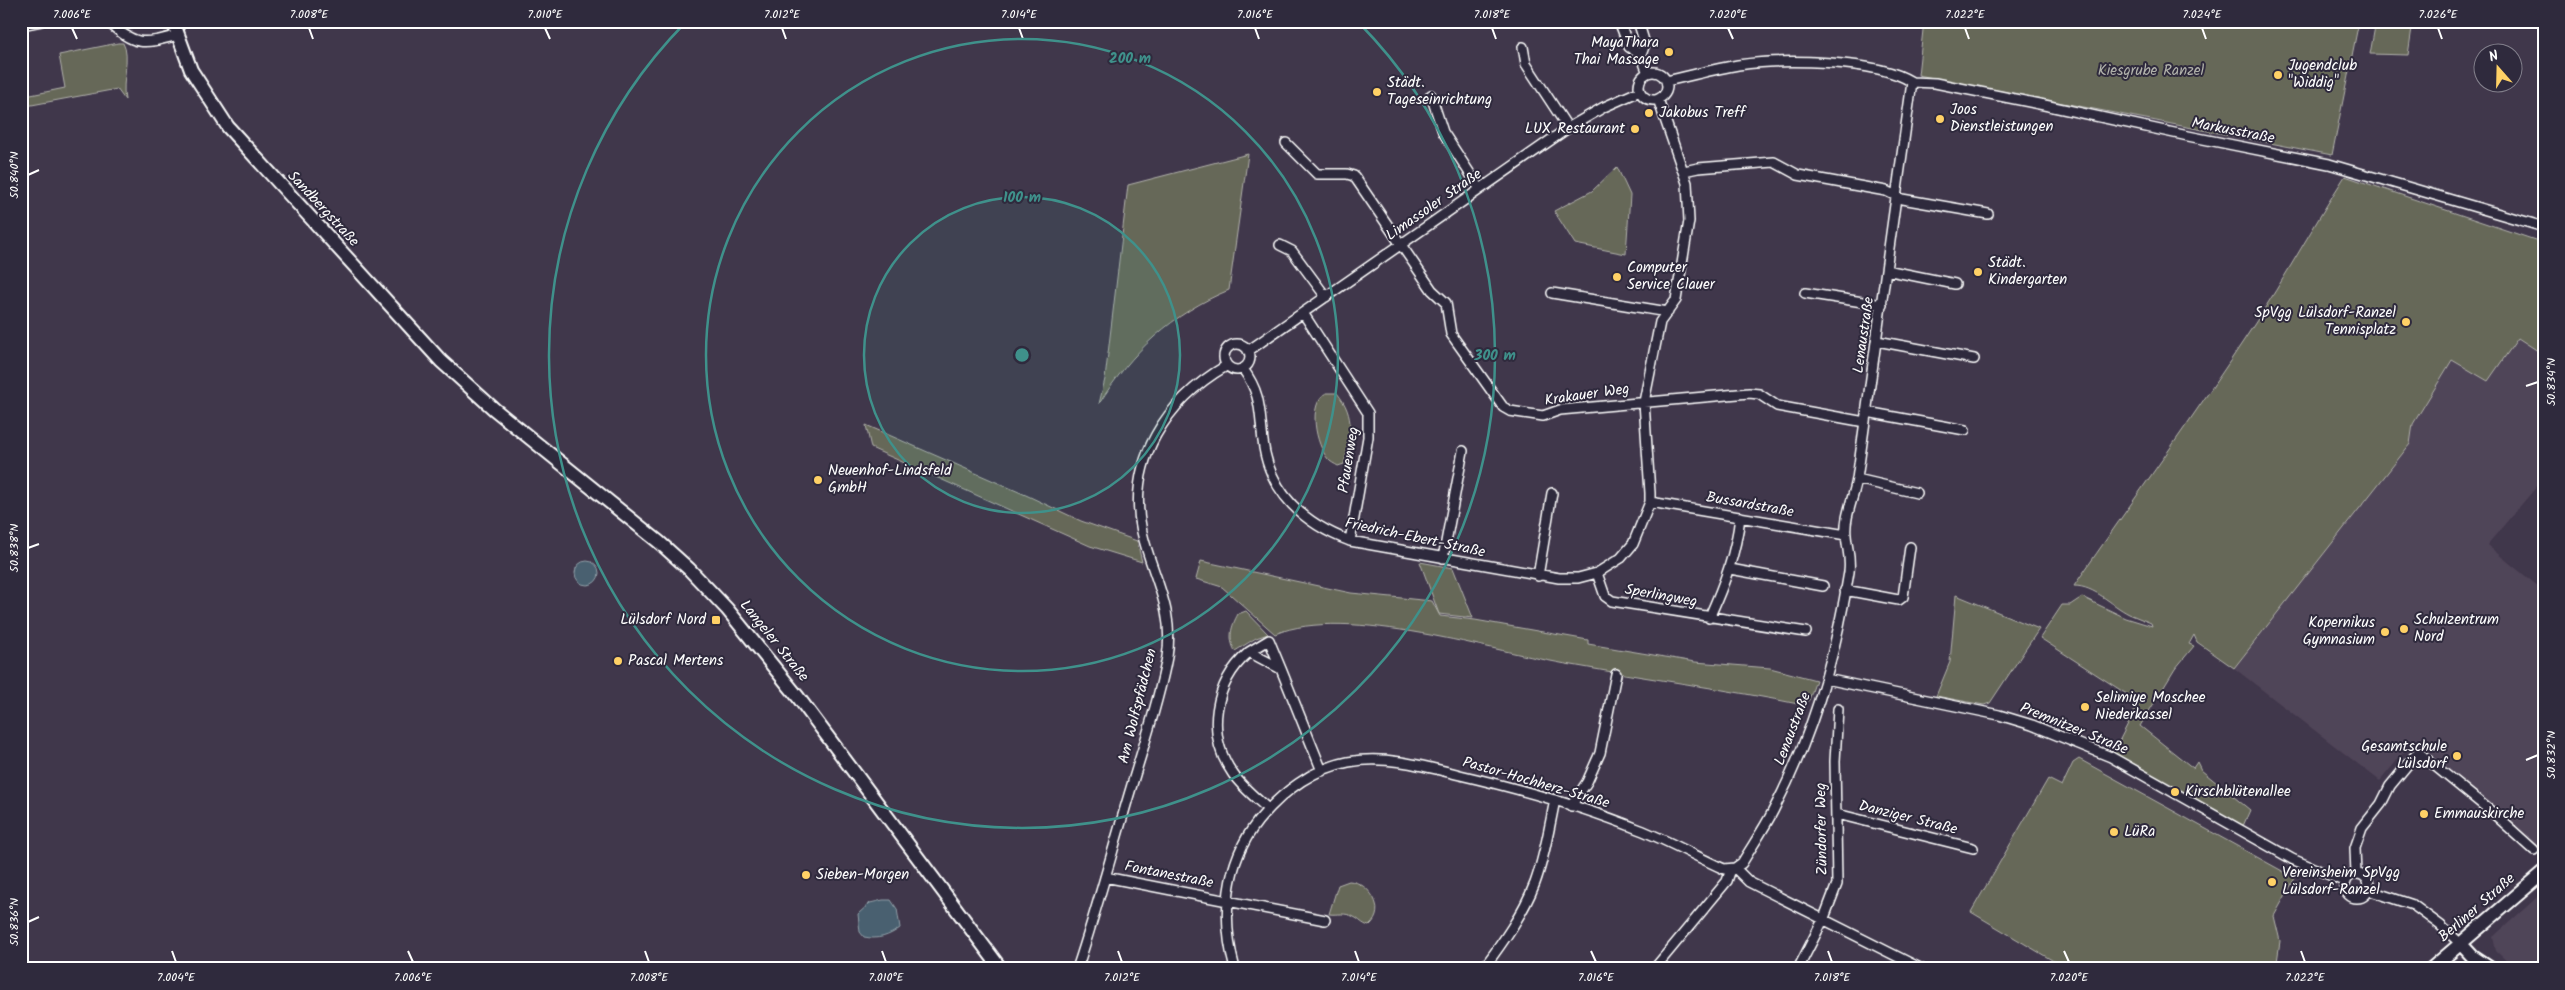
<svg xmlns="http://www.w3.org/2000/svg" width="2565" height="990" viewBox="0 0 2565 990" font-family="Kalam,sans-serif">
<rect width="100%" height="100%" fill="#40374b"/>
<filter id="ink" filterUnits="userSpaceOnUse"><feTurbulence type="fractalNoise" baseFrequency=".02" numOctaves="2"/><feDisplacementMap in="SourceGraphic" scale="10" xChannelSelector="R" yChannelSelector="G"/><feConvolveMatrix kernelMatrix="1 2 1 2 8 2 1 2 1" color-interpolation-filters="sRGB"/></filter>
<g filter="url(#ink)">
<path fill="#504458" d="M 2518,338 L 2544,355 L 2544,478 L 2487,545 L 2544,591 L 2542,850 L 2415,739 L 2380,781 L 2234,668 L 2410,444 L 2413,424 L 2452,360 Z
M 2544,891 L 2544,969 L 2515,969 L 2496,951 L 2493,937 Z"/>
<path fill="#666759" stroke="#b2b3ac" d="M 1924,21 L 2359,21 L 2332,155 L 1918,75 Z
M 2376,21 L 2413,21 L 2408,55 L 2370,54 Z
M 118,43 L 123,43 C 131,57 121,81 125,100 L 117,89 L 21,107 L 21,97 L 65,88 L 59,55 Z
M 1248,154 L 1229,290 C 1173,313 1131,352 1099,404 L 1105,379 L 1128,185 Z
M 1617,167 L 1630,195 L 1626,254 L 1575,244 L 1554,211 L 1592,191 Z
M 2345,176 L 2544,243 L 2544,355 L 2518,338 L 2488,381 L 2452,360 L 2413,424 L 2410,444 L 2234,668 L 2197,642 L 2194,635 L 2189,644 L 2194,646 L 2175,669 L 2140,726 L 2193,768 L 2197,762 L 2201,770 L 2250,810 L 2243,826 L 2112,755 L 2139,702 L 2040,638 L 2062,605 L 2070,605 L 2082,597 L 2126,618 L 2152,626 L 2151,623 C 2144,620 2136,617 2129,614 C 2111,605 2095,586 2074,586 C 2133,500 2195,415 2252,328 C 2285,278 2313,226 2345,176 Z
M 1326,393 L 1337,393 C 1356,416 1351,438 1344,464 L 1338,466 C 1335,464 1330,462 1328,459 C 1316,445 1307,404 1326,393 Z
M 866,425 L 1028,496 L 1081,521 L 1137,541 L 1142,562 L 1090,546 L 871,448 Z
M 1201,561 L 1351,593 L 1432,601 L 1440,616 L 1475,620 L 1588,640 L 1588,644 L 1695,662 L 1770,668 L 1816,680 L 1809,700 L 1803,705 C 1727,689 1649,679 1572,665 C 1493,652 1348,604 1275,634 L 1222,587 L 1196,579 Z
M 1420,562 L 1453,568 L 1473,618 L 1439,614 Z
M 1956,595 L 2039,629 L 1990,703 L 1984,705 L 1936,696 L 1950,662 Z
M 1246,611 L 1268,634 L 1256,638 L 1235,651 C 1228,638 1231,627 1238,614 Z
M 2079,759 L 2295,878 L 2274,916 L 2280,941 L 2276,969 L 2067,969 L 1971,912 L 2048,779 L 2062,786 L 2073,763 Z
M 1349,881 C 1369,882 1388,910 1369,926 C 1362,924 1360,920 1354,917 C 1346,912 1337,915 1329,914 L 1338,885 Z"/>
<path fill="#486170" stroke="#91a0a9" d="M575 573a12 12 0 1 1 24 0a12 12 0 1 1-24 0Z
M 883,900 L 891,900 L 897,909 L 900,928 C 889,936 878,940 864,937 L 860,932 L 858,914 L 870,903 Z"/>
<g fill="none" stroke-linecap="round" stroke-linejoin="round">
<g stroke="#fff" stroke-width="12">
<path id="street" d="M 107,21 C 135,46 142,45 178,35
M 1619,21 L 1629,47 L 1641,55 L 1648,73
M 1638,21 L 1645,44 L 1641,55
M 21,25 L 41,21
M 1523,47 L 1526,64 L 1568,128
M1639 86a14 14 0 1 1 28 0a14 14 0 1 1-28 0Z
M 1666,81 C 1690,76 1714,69 1738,65 C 1780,59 1877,59 1912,82
M 1912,82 L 1935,83 L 2049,106 L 2188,136 L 2329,164 L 2544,227
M 1431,95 L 1443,132 L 1480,189
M 1286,143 L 1317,174 L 1347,174 L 1354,176 L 1432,290 L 1446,303 L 1451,334 L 1503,407 L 1510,411 L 1543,416 L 1560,410 L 1749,393 L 1759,394 L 1777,406 L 1865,422
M 1684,171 L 1698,168 L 1774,162 L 1798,175 L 1886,191 L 1902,199 L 1988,214
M 1280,245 L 1292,251 L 1326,297
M 1886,270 L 1955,284
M 1552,293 L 1668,312
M 1805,293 L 1882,305
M 1303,313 L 1368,413 L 1368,437 L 1350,541
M 1877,341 L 1974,359
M1224 357a13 13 0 1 1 26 0a13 13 0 1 1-26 0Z
M 1248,351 L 1568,128 L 1604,107 L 1640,91
M 1243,369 C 1262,395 1259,411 1263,441 C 1269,493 1305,524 1350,541 L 1559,578 L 1578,578 L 1597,573 L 1621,558 L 1633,544 L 1650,502 L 1650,493 L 1644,402 L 1660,322 L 1676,300 L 1689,221 L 1687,183 L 1658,99
M 1867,412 L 1965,430
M 1857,479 L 1917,493
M 1650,502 L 1846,535
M 1443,558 L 1463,451
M 1730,569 L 1823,586
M 1597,573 L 1605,596 L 1612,601 L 1806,632
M 1538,576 L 1552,493
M 1845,590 L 1893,599 L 1899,600 L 1903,597 L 1910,547
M 1709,618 C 1724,585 1736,553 1740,517
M 1269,640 L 1281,669 L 1249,652 Z
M 1249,652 C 1214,683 1205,734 1233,774 C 1242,787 1256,798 1268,809
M 1281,669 L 1322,771
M 1826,679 L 1999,715 L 2032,725 L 2111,757 L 2292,859 L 2346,882
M 1571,806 L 1587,782 L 1600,753 L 1616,674
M 1837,814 L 1973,848
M 1735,868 L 1749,882 L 1922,969
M 2356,874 L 2355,848 L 2362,828 L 2381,804 L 2390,786 L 2418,752 L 2493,813 L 2534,850
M2345 886a12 12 0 1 1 24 0a12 12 0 1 1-24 0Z
M 1105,877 L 1325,920
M 2368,890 L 2413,905 L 2440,925 L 2461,944
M 1077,969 C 1097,909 1113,848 1131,788 C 1144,744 1159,701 1167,657 C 1175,608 1152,576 1142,532 C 1126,461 1167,400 1226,366
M 1235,969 C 1221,918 1225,863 1258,821 C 1281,793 1312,769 1348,762 C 1386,755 1424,766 1460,775 C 1520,789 1581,806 1638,829 C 1667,840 1695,856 1724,869 L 1735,868 L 1742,863 C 1752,846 1764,829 1773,811 C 1812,737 1836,655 1849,572 C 1851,558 1847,548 1846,535 C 1844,517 1854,497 1857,479 L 1912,82
M 1483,969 C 1503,942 1523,914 1535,883 C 1545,856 1549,828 1555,800
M 1654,969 L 1727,881 L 1731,869
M 1798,969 L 1824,918 L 1837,884 L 1835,761 L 1838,709"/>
</g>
<g stroke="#fff" stroke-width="16">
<path id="secondary" d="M 173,21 L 191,70 L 228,127 L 441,361 L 494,409 L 659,542 L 689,569 L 727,609 L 798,697 L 1001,969
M 2461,944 L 2473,957 L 2491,969
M 2431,969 L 2544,872"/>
</g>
<use href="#street" stroke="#2f2a3d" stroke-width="9"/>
<use href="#secondary" stroke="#2f2a3d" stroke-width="12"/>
</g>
</g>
<path fill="none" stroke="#fff" stroke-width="2" d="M 72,28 L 77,39M 309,28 L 313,39M 545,28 L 550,39M 782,28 L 786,39M 1019,28 L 1023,39M 1255,28 L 1259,39M 1492,28 L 1496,39M 1728,28 L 1733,39M 1965,28 L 1969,39M 2202,28 L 2206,39M 2438,28 L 2442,39M 28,175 L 39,170M 2526,386 L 2538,382M 28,548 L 39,544M 2526,760 L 2538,755M 28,922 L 39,917M 172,951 L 176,962M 408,951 L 413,962M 645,951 L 649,962M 882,951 L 886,962M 1118,951 L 1122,962M 1355,951 L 1359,962M 1591,951 L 1596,962M 1828,951 L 1832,962M 2064,951 L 2069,962M 2301,951 L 2305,962"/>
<circle cx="1022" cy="355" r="158" fill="#3f918b" fill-opacity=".12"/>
<g fill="none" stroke="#3f918b" stroke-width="2.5">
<circle cx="1022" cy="355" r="158"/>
<circle cx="1022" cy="355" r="316"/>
<path d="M1359 23A473 473 0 1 1 685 23"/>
</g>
<g fill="#ffd166" stroke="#2f2a3d" stroke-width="2">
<circle cx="1669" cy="52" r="5"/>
<circle cx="2278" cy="75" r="5"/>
<circle cx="1377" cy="92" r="5"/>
<circle cx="1649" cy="113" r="5"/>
<circle cx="1940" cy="119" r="5"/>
<circle cx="1635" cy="129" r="5"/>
<circle cx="1978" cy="272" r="5"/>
<circle cx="1617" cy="277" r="5"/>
<circle cx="2406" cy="322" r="5"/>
<circle cx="818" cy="480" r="5"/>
<rect x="711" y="615" width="10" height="10" rx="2.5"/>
<circle cx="2404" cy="629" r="5"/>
<circle cx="2385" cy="632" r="5"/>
<circle cx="618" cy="661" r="5"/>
<circle cx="2085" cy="707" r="5"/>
<circle cx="2457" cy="756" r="5"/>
<circle cx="2175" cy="792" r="5"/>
<circle cx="2424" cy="814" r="5"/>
<circle cx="2114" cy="832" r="5"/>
<circle cx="806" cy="875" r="5"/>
<circle cx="2272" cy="882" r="5"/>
</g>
<g text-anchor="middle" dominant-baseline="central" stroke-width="4" stroke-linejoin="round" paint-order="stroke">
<g font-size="15" fill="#fff" stroke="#2f2a3d" text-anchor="start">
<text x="1659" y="43" text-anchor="end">MayaThara<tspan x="1659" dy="17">Thai Massage</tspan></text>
<text x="2288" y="66">Jugendclub<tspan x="2288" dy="17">"Widdig"</tspan></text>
<text x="1387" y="83">Städt.<tspan x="1387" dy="17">Tageseinrichtung</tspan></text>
<text x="1950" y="110">Joos<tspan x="1950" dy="17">Dienstleistungen</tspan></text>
<text x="1659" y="113">Jakobus Treff</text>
<text x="1625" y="129" text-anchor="end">LUX Restaurant</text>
<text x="1988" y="263">Städt.<tspan x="1988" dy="17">Kindergarten</tspan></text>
<text x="1627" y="268">Computer<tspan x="1627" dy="17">Service Clauer</tspan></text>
<text x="2396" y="313" text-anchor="end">SpVgg Lülsdorf-Ranzel<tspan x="2396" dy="17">Tennisplatz</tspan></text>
<text x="828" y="471">Neuenhof-Lindsfeld<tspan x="828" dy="17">GmbH</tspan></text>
<text x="706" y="620" text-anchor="end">Lülsdorf Nord</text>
<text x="2414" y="620">Schulzentrum<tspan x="2414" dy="17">Nord</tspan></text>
<text x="2375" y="623" text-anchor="end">Kopernikus<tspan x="2375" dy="17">Gymnasium</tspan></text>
<text x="628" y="661">Pascal Mertens</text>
<text x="2095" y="698">Selimiye Moschee<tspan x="2095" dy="17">Niederkassel</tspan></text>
<text x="2447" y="747" text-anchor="end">Gesamtschule<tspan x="2447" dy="17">Lülsdorf</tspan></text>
<text x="2185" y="792">Kirschblütenallee</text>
<text x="2434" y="814">Emmauskirche</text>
<text x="2124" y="832">LüRa</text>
<text x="2282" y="873">Vereinsheim SpVgg<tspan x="2282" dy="17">Lülsdorf-Ranzel</tspan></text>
<text x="816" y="875">Sieben-Morgen</text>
</g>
<g font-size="15" fill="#b2b3ac" stroke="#2f2a3d">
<text x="2151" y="71">Kiesgrube Ranzel</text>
</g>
<g font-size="15" fill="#fff" stroke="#2f2a3d">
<text transform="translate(2233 131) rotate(11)">Markusstraße</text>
<text transform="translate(1434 205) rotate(-35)">Limassoler Straße</text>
<text transform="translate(323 209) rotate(47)">Sandbergstraße</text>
<text transform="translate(1864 335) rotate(-82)">Lenaustraße</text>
<text transform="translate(1587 395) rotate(-8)">Krakauer Weg</text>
<text transform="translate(1349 460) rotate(-81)">Pfauenweg</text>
<text transform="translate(1750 505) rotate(10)">Bussardstraße</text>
<text transform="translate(1415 538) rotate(12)">Friedrich-Ebert-Straße</text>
<text transform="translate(1661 596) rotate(10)">Sperlingweg</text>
<text transform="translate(774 641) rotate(51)">Langeler Straße</text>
<text transform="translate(1138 706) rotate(-76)">Am Wolfspfädchen</text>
<text transform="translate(1793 729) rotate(-69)">Lenaustraße</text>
<text transform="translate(2074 729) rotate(22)">Premnitzer Straße</text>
<text transform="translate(1536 783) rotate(16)">Pastor-Hochherz-Straße</text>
<text transform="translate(1908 818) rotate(14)">Danziger Straße</text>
<text transform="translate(1822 829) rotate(-91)">Zündorfer Weg</text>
<text transform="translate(1169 875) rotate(11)">Fontanestraße</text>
<text transform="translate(2477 908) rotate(-41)">Berliner Straße</text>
</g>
</g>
<circle cx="1022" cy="355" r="8" fill="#3f918b" stroke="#2f2a3d" stroke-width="2.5"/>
<g font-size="15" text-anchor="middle" font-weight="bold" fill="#3f918b" stroke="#2f2a3d" stroke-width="4" stroke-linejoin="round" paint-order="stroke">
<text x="1130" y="63">200 m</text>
<text x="1022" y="202">100 m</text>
<text x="1495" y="360">300 m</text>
</g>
<rect width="2565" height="990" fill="none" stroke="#2f2a3d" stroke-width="55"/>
<g transform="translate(2498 68) rotate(340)"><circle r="24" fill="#2f2a3d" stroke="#827f8b"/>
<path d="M0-4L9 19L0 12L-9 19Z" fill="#ffd166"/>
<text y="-8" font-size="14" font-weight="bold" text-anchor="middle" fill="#ffffff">N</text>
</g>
<rect x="28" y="28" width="2510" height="934" fill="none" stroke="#fff" stroke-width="2"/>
<g font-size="12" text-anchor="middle" fill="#fff">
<text x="72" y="18">7.006°E</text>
<text x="309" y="18">7.008°E</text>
<text x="545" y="18">7.010°E</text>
<text x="782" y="18">7.012°E</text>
<text x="1019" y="18">7.014°E</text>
<text x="1255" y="18">7.016°E</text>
<text x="1492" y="18">7.018°E</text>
<text x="1728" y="18">7.020°E</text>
<text x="1965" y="18">7.022°E</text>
<text x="2202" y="18">7.024°E</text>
<text x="2438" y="18">7.026°E</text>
<text transform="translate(14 175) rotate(-90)" y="4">50.840°N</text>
<text transform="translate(2551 382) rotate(-90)" y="4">50.834°N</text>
<text transform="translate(14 548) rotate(-90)" y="4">50.838°N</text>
<text transform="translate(2551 755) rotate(-90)" y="4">50.832°N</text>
<text transform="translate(14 922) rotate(-90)" y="4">50.836°N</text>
<text x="176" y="981">7.004°E</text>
<text x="413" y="981">7.006°E</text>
<text x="649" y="981">7.008°E</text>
<text x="886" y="981">7.010°E</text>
<text x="1122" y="981">7.012°E</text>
<text x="1359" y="981">7.014°E</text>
<text x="1596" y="981">7.016°E</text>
<text x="1832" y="981">7.018°E</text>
<text x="2069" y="981">7.020°E</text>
<text x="2305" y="981">7.022°E</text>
</g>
</svg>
